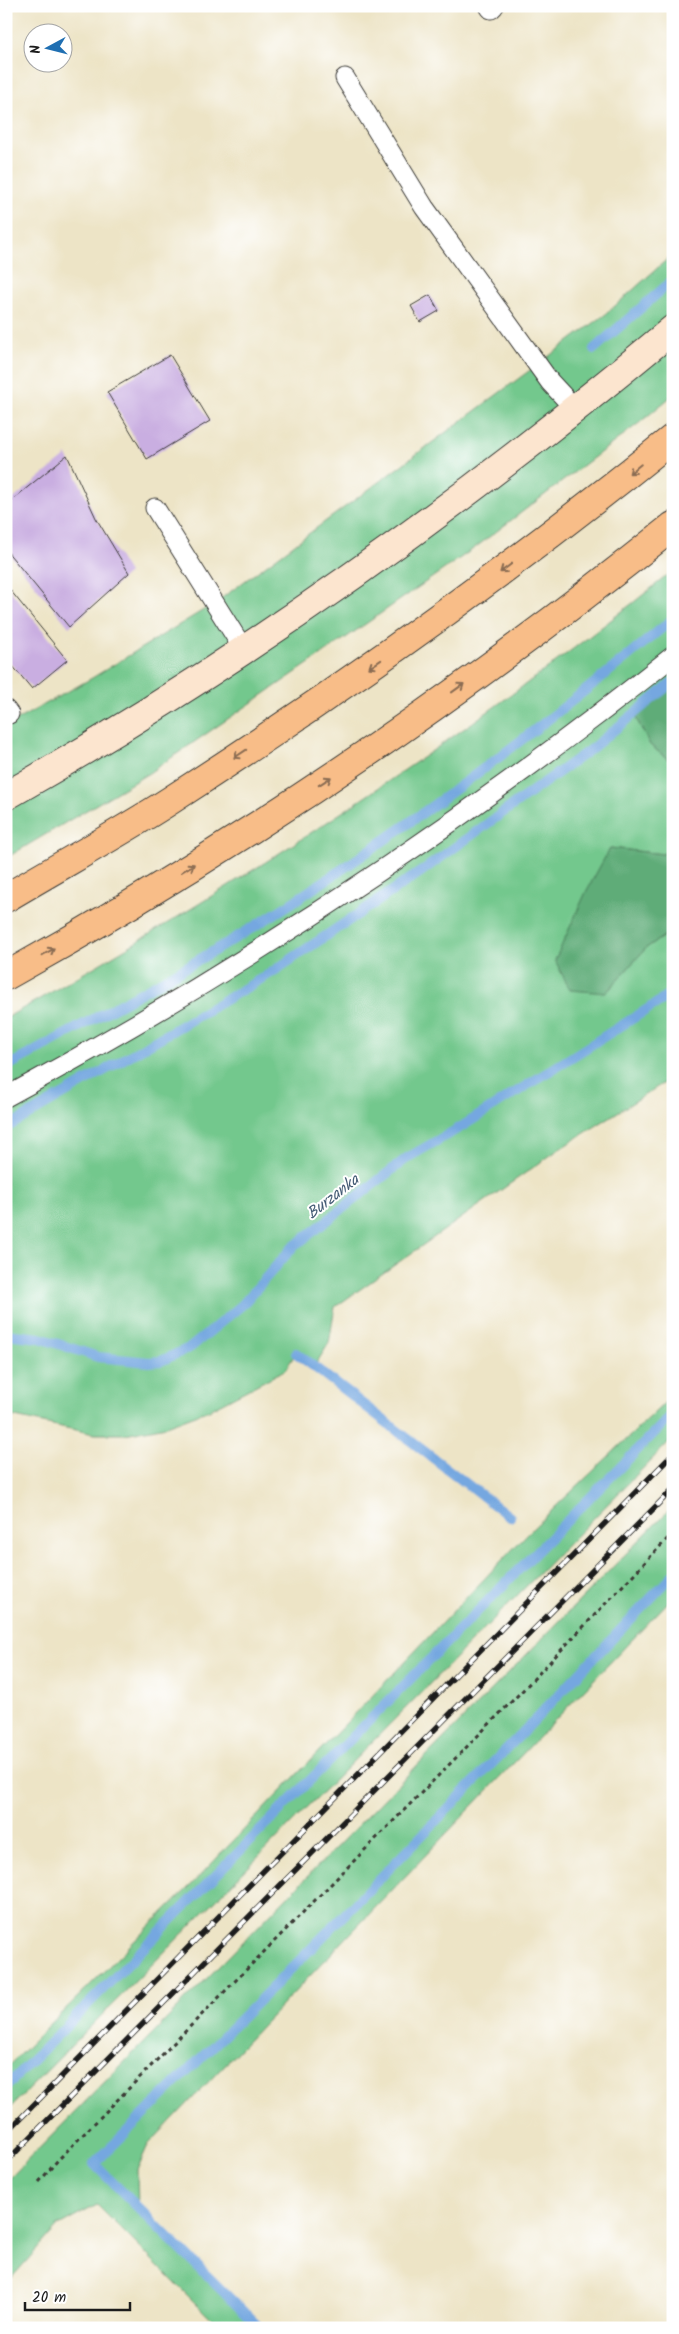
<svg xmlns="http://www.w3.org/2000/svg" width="679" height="2334" viewBox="0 0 679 2334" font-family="Kalam,sans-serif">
<rect width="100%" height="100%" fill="#fff"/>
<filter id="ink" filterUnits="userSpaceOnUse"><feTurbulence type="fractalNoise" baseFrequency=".02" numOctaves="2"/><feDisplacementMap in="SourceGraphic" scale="10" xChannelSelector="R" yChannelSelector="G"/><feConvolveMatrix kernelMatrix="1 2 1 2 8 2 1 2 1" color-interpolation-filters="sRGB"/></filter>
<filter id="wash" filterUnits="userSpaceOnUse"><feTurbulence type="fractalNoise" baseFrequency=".0096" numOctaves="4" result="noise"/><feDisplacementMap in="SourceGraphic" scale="20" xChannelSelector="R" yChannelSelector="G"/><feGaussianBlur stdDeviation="1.12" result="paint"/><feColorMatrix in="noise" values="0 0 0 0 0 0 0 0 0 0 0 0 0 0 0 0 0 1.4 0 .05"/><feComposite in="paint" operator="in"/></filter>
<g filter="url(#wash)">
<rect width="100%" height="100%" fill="#ede4c6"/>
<path fill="#73c88d" stroke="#487254" d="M 673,254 L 673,395 L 638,424 L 476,547 L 314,660 L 149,773 L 6,858 L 6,726 L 92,678 L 215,603 L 606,314 Z
M 673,571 L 673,682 L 634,714 L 650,745 L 673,763 L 673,848 L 663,854 L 610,848 L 606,993 L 646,948 L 673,930 L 673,1077 L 558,1150 L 335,1307 L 329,1343 L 314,1367 L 296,1353 L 285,1370 L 209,1410 L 166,1426 L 125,1434 L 94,1434 L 6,1415 L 6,1018 C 239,886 464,739 673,571 Z
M 673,1395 L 673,1438 L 6,2112 L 6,2068 L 192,1884 L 529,1532 Z
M 673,1506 L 673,1597 L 148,2145 L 137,2170 L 138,2207 L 260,2328 L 220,2328 L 97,2205 L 57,2227 L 6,2284 L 6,2182 Z"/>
<path fill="#5eac78" stroke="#3d644a" d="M 673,682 L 673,763 L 650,745 L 634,714 Z
M 610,848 L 663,854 L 673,848 L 673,930 L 646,948 L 606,993 L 570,990 L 555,960 L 586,892 Z"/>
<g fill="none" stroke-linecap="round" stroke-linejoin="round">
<path stroke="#75a7e0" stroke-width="10" d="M 594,349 L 673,280
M 6,1067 C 102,1014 199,963 290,904 C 423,817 551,721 673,619
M 6,1128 L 271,973 L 422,871 L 591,749 L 673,682
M 6,1334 L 40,1338 L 98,1357 L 149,1362 L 161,1361 L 191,1347 L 242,1305 L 292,1248 L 407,1158 L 461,1127 L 662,1000 L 673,991
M 296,1353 L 510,1517
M 6,2087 L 673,1414
M 260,2328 L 94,2164 L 300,1960 L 525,1730 L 673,1575"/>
</g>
<g id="blocks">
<path fill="#c9aee1" d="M 430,295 L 439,311 L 420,322 L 411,306 Z
M 170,355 L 210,421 L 147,459 L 107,392 Z
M 67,455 L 96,518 L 129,573 L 69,627 L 6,550 L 6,505 Z
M 6,585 L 67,660 L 32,689 L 6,658 Z"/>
</g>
</g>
<g filter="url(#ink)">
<use href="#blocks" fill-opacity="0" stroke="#3b3a36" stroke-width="1"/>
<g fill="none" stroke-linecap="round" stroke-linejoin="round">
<g stroke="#3b3a36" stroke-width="21">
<path id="lane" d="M 489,6 L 491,9 L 494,6
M 345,78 L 424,207 L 550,382 L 576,410
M 155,508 L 244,650
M 6,710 L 9,714
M 6,1097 C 241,970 464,823 673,656"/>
</g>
<g stroke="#3b3a36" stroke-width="30">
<path id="secondary" d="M 6,796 C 243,662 464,503 673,329"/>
</g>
<g stroke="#3b3a36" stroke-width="30">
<path id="highway" d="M 6,898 C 61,865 117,835 171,800 C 345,688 512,568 673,438
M 6,976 C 240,846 464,694 673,526"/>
</g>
<path stroke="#3b3a36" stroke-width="3" stroke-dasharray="4 4" stroke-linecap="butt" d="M 39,2182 L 58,2160 L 522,1691 L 673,1533"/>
<use href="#lane" stroke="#fff" stroke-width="19"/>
<use href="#secondary" stroke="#fce5cf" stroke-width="28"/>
<use href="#highway" stroke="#f8bd88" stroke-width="28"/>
<g stroke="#1c1c1c" stroke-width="5.5">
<path id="rail" d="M 6,2133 L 673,1454
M 6,2162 L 673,1489"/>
</g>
<use href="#rail" stroke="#fff" stroke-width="4" stroke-dasharray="11" stroke-linecap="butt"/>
</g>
<defs><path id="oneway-shaft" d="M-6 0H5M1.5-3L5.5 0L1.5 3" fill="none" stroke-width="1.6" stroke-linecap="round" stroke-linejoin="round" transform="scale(1.25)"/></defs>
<g stroke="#8a6c52">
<use href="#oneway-shaft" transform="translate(635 469) rotate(141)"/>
<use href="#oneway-shaft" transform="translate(506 568) rotate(143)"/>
<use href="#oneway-shaft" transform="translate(375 664) rotate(146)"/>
<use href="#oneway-shaft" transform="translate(458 688) rotate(-36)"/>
<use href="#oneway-shaft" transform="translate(240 754) rotate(146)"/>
<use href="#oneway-shaft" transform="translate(325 781) rotate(-33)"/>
<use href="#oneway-shaft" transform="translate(188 868) rotate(-32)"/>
<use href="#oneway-shaft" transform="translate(48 952) rotate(-30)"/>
</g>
</g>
<g text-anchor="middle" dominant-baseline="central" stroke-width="4" stroke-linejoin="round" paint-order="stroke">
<g font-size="16" font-style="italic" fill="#445b74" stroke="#fff">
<text transform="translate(333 1197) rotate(-38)">Burzanka</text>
</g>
</g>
<rect width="679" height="2334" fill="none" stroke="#fff" stroke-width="25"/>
<g transform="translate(48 48) rotate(263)"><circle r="24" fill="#ffffff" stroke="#a4a4a4"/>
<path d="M0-4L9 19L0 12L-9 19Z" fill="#1f6fb2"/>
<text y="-8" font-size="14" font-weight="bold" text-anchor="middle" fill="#1c1c1c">N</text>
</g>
<path d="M25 2302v8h105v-8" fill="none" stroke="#1c1c1c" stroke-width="2.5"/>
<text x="32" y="2302" font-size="15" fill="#1c1c1c" stroke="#ffffff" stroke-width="4" paint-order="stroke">20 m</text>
</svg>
